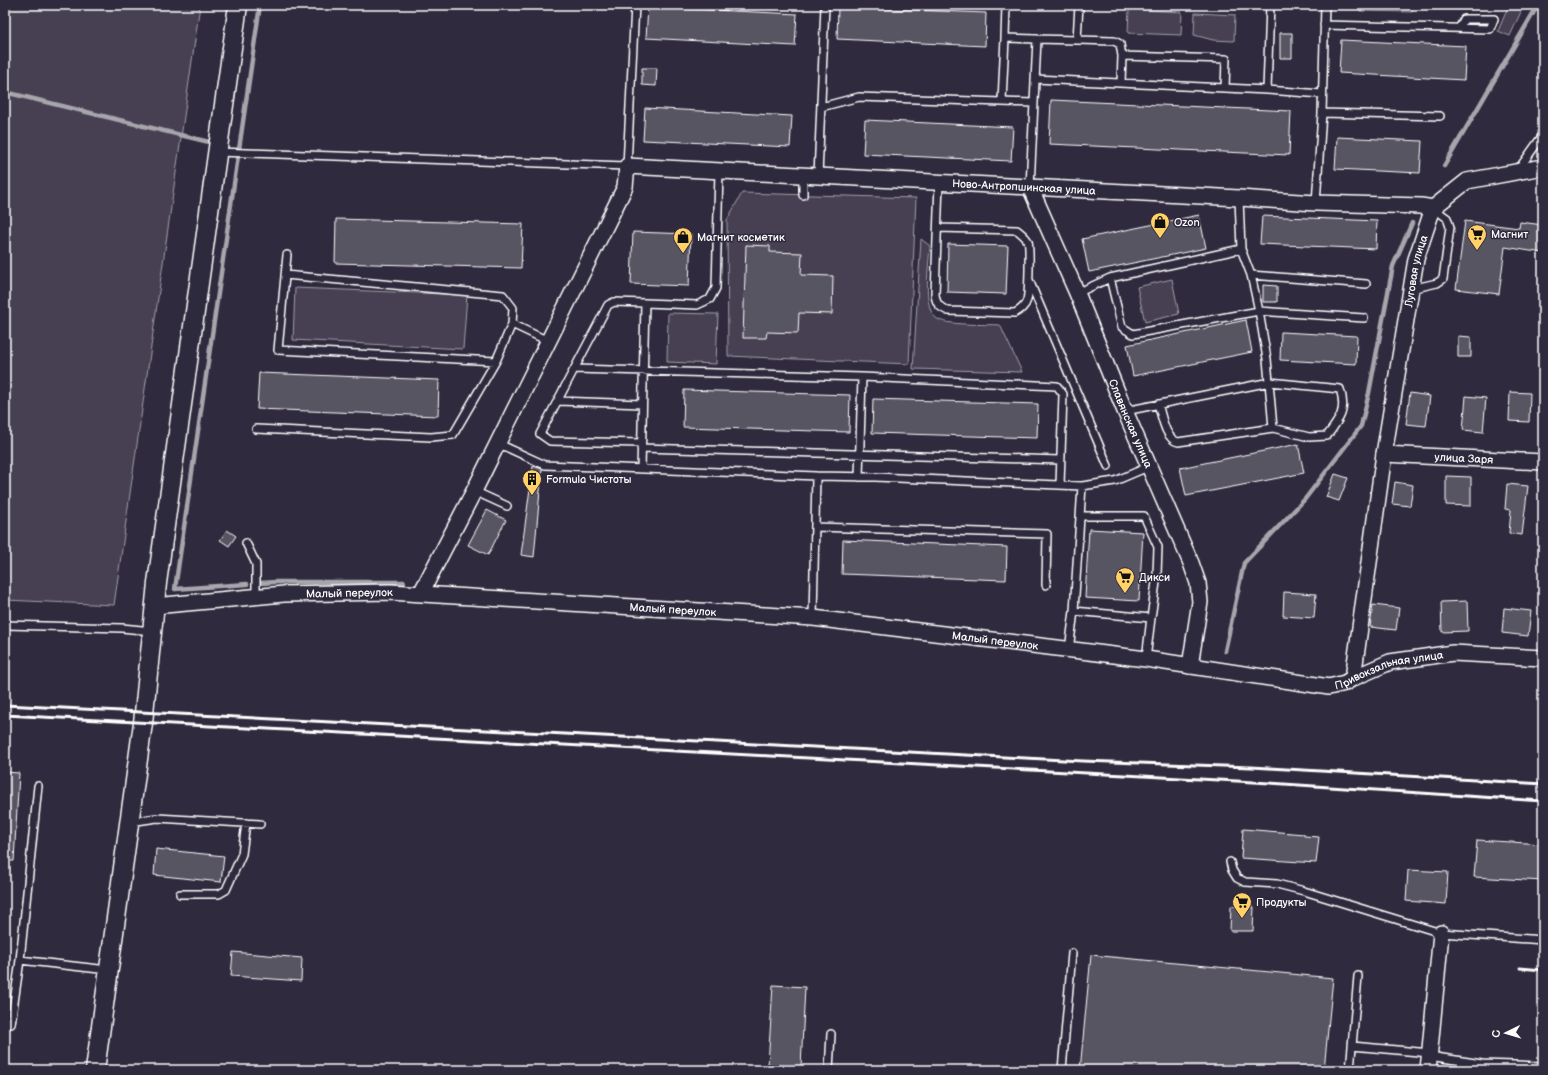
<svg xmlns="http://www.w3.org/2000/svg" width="1548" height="1075" viewBox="0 0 1548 1075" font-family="'Balsamiq Sans',sans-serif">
<rect width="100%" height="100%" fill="#2f2a3d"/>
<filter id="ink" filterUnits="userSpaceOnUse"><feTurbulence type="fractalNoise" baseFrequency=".025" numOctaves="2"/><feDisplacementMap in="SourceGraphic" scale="8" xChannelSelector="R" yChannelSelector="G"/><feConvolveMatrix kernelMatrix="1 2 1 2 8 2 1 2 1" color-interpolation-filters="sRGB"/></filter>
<g filter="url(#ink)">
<path fill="#464152" stroke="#a2a0a8" d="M 5,5 L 200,5 L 114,605 L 5,600 Z
M 1360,5 L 1412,5 L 1412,12 L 1360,11 Z
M 1509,5 L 1524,5 L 1510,36 L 1498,31 Z
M 1129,9 L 1182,12 L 1181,35 L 1128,33 Z
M 1195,13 L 1235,15 L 1234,41 L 1213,40 L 1194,35 Z
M 742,193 L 916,198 L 909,364 L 728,356 L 727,220 Z
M 921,239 L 930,246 C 929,264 922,306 936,318 C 945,326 987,324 1000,325 L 1022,372 L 913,369 Z
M 1172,279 L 1179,314 L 1145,322 L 1137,287 Z
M 295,288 L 467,295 L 463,349 L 293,340 Z
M 668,313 L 718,314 L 716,364 L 667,362 Z"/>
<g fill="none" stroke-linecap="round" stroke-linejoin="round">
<path stroke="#a7a6ad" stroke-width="4.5" d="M 5,92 L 209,142
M 1444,166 L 1538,5
M 260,583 L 276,582 L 404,582
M 247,584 L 175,589 L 260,5
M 1225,651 L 1244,563 L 1305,499 L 1361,426 L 1369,393 L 1393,266 L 1412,223"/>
</g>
<path fill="#595564" stroke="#fff" d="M 648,7 L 797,14 L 795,46 L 646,38 Z
M 838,7 L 986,13 L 985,46 L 837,39 Z
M 1280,33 L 1292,33 L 1292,58 L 1280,58 Z
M 1341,40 L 1466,46 L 1464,80 L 1339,73 Z
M 642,68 L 657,68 L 656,86 L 642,85 Z
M 1051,100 L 1291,111 L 1289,155 L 1049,144 Z
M 645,108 L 792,116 L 790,147 L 643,140 Z
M 865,120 L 1013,127 L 1011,161 L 863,154 Z
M 1337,137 L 1422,141 L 1420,173 L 1335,169 Z
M 1199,215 L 1206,248 L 1089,272 L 1082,239 Z
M 1262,216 L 1377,221 L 1376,249 L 1260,244 Z
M 336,219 L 523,224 L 521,268 L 335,263 Z
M 1465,221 L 1519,228 L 1520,222 L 1543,225 L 1543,253 L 1505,247 L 1499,294 L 1456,289 Z
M 633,232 L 691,234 L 689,286 L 631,284 Z
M 948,244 L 1008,246 L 1006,294 L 947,292 Z
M 746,245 L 770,246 L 770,252 L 802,253 L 801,275 L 833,276 L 832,314 L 799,313 L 798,333 L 767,332 L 766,338 L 743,338 Z
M 1263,285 L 1277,286 L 1277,302 L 1263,302 Z
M 1246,320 L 1252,352 L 1133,376 L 1127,345 Z
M 1281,332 L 1357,336 L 1356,364 L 1280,360 Z
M 1458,336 L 1471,337 L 1471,357 L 1458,357 Z
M 259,373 L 439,380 L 438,416 L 257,409 Z
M 684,390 L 850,395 L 849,432 L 683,427 Z
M 1510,392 L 1530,393 L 1529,422 L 1509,421 Z
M 1410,393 L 1430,396 L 1426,426 L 1406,424 Z
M 1466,396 L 1486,398 L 1483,432 L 1463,430 Z
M 873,399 L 1038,404 L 1037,438 L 872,433 Z
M 1298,444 L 1304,473 L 1186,496 L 1180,468 Z
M 533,466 L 542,469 L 534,557 L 521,555 Z
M 1335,474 L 1348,478 L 1339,501 L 1326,497 Z
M 1446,476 L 1471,477 L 1471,506 L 1446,505 Z
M 1395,482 L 1413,485 L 1410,506 L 1392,504 Z
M 1507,484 L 1528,486 L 1522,535 L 1509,533 L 1511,510 L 1505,509 Z
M 487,510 L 506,520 L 488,555 L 468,545 Z
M 1089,529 L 1143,532 L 1139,601 L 1085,598 Z
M 227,530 L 236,536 L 229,546 L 220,540 Z
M 843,540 L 1007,547 L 1006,580 L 842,574 Z
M 1284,592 L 1316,594 L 1314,618 L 1283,616 Z
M 1467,601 L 1468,631 L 1442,632 L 1441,602 Z
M 1373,605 L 1399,608 L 1396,630 L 1370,627 Z
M 1504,608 L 1531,611 L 1528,636 L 1502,633 Z
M 5,772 L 19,773 L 14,861 L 5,861 Z
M 1243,829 L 1304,834 L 1304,836 L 1319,837 L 1316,863 L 1241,858 Z
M 1477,840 L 1543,844 L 1543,881 L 1474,877 Z
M 156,849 L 224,856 L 221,882 L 154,875 Z
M 1408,870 L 1448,872 L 1446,904 L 1406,901 Z
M 1231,906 L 1254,907 L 1253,931 L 1230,931 Z
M 233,952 L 302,958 L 301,981 L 231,976 Z
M 1091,955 L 1333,978 L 1324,1070 L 1080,1070 Z
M 773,985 L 805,987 L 801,1067 L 768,1065 Z"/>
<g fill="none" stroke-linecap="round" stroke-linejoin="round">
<g stroke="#fff" stroke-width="10">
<path id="service" d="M 1006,5 L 1005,38 L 1037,39 L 1030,187
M 1270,5 L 1267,90 L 1322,94
M 1324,25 L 1490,29 L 1494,19 L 1464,19 L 1460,27
M 1037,39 L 1077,40 L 1079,5
M 1077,40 L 1114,41 L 1120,44 L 1122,56 L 1226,59 L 1225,88
M 1035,79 L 1267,90
M 1121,83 L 1122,56
M 1002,101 L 1005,38
M 821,107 L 859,97 L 1033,103
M 1322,113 L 1440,116
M 217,152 L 627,166 L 635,5
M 1518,170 L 1543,135
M 818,176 L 825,5
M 803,195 L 803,175
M 1239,198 L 1241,249 L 1251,275 L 1259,311 L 1267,359 L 1273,428
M 1316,203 L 1322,113 L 1325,5
M 938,228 L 1017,230 C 1021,233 1025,236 1028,241 C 1030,246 1029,293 1027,300 C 1025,307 1020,310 1015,313 L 948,311 C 939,307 936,304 935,294 L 939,183
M 285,275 L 503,295 L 513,308 L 512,324 L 496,361 L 278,350 L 287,255
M 1251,275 L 1366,284
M 1110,278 L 1122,327 L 1133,334 L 1259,311 L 1364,318
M 1029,280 L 1108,466
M 1411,289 L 1437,283 L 1443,279 L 1450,227 L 1447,218 L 1433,208
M 1077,293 L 1110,278 L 1241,249
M 512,324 L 548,341
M 575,369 L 862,377
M 558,401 L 642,404
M 1125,411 L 1270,382 L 1340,389 C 1347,410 1340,419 1327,436 L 1309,437 L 1273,428 L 1178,442 C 1165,439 1162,416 1158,404
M 256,429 L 431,437 L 453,435 L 496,361
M 497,443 L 545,465 L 816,476
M 641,443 L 550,441 L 540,434 L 608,305 L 614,302 L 645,303
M 641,448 L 1060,460
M 641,469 L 645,303 L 697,305 L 710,299 L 716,288 L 719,171
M 859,477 L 862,377 L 1057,386 L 1063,394 L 1060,485
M 474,491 L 507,506
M 1081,516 L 1144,516 L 1158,547 L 1157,575 L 1151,618
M 815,527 L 1047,534 L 1046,585
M 246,543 L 256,564 L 256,597
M 1074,611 L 1151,618 L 1146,659
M 813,618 L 816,476 L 875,477 L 1082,486
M 5,625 L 122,628 L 152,631
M 1069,650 L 1074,611 L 1082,486 L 1115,481 L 1148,467
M 130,822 L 157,818 L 260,824
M 1230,862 L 1232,870 L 1237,878 L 1245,882 L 1277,884 L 1304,891 L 1441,933 L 1543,940
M 180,894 L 219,894 L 226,890 L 242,854 L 246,823
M 20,960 L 108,970
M 11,1024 L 20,960 L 38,786
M 1352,1046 L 1430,1053
M 1429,1056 L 1482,1064 L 1543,1066
M 829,1070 L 831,1034
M 1062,1070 L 1072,953
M 1350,1070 L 1358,976"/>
</g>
<g stroke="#fff" stroke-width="18">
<g id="minor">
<path id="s1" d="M 1030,187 L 1077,293 L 1125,411 L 1191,563 L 1198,583 L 1200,602 L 1190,666"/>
<path id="s2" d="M 1384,454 L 1543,462"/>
<path id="s3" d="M 421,593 L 474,491 L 625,187 L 627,166 L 1239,198 L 1316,203 L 1421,206 L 1433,208"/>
<path id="s4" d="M 154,606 L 284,594 L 390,592 L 813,618 L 1146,659 L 1329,687 L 1345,683 L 1353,678 L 1390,662 L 1453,653 L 1543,658"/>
<path id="s5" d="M 1353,678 L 1384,454 L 1416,259 L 1433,208 L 1467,181 L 1543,167"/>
<path d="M 1428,1070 L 1441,933"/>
</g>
</g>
<g stroke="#fff" stroke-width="21">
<path id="tertiary" d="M 95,1070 L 143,723 L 157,583 L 238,5"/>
</g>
<use href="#service" stroke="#2f2a3d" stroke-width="7"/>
<use href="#minor" stroke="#2f2a3d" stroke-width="15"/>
<use href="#tertiary" stroke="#2f2a3d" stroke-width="18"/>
<path stroke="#fff" stroke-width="3" d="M 5,705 L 1083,761 L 1251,767 L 1543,784
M 5,715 L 1237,781 L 1543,801
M 1520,968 L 1543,970"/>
</g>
</g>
<defs>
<g id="shop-pin" transform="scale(1)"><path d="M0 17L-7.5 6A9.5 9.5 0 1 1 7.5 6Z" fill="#ffd166" stroke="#2f2a3d"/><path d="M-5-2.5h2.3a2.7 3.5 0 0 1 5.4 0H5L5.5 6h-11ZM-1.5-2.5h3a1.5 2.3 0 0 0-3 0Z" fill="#111"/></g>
<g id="supermarket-pin" transform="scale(1)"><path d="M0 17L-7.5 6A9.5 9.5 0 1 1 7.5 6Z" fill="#ffd166" stroke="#2f2a3d"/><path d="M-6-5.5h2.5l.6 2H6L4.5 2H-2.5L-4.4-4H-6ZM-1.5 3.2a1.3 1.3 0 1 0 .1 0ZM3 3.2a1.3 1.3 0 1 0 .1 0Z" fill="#111"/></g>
<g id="building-pin" transform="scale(1)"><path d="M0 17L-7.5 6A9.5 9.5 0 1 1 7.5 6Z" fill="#ffd166" stroke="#2f2a3d"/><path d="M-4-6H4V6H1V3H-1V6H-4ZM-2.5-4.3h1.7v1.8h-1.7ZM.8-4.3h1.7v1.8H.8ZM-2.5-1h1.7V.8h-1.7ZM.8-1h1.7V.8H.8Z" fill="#111"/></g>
</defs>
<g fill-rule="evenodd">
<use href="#shop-pin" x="1160" y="222"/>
<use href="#supermarket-pin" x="1477" y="234"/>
<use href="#shop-pin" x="683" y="237"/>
<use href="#building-pin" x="532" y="479"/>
<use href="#supermarket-pin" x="1125" y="577"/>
<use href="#supermarket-pin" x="1242" y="902"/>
</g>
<g text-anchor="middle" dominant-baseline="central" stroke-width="3" stroke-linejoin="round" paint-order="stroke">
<g font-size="11" fill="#fff" stroke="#2f2a3d">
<text stroke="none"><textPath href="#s3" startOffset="873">Ново-Антропшинская улица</textPath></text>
<text stroke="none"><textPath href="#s5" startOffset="412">Луговая улица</textPath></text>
<text stroke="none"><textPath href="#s1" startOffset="257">Славянская улица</textPath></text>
<text stroke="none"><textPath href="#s2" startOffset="80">улица Заря</textPath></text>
<text stroke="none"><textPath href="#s4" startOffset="196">Малый переулок</textPath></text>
<text stroke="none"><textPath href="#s4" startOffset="520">Малый переулок</textPath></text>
<text stroke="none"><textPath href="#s4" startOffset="844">Малый переулок</textPath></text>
<text stroke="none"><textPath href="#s4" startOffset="1244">Привокзальная улица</textPath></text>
</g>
<g font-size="11" fill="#fff" stroke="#2f2a3d" text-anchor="start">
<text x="1174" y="222">Ozon</text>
<text x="1491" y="234">Магнит</text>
<text x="697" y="237">Магнит косметик</text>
<text x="546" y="479">Formula Чистоты</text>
<text x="1139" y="577">Дикси</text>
<text x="1256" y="902">Продукты</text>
</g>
</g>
<rect width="1548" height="1075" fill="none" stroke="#2f2a3d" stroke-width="20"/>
<rect x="10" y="10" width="1528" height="1055" fill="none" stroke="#fff" stroke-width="1.5" filter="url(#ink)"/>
<g transform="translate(1506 1033) rotate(265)" stroke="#2f2a3d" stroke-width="3" paint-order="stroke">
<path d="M0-3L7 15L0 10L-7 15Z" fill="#ffffff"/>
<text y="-6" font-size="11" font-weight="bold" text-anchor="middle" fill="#ffffff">С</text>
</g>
</svg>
